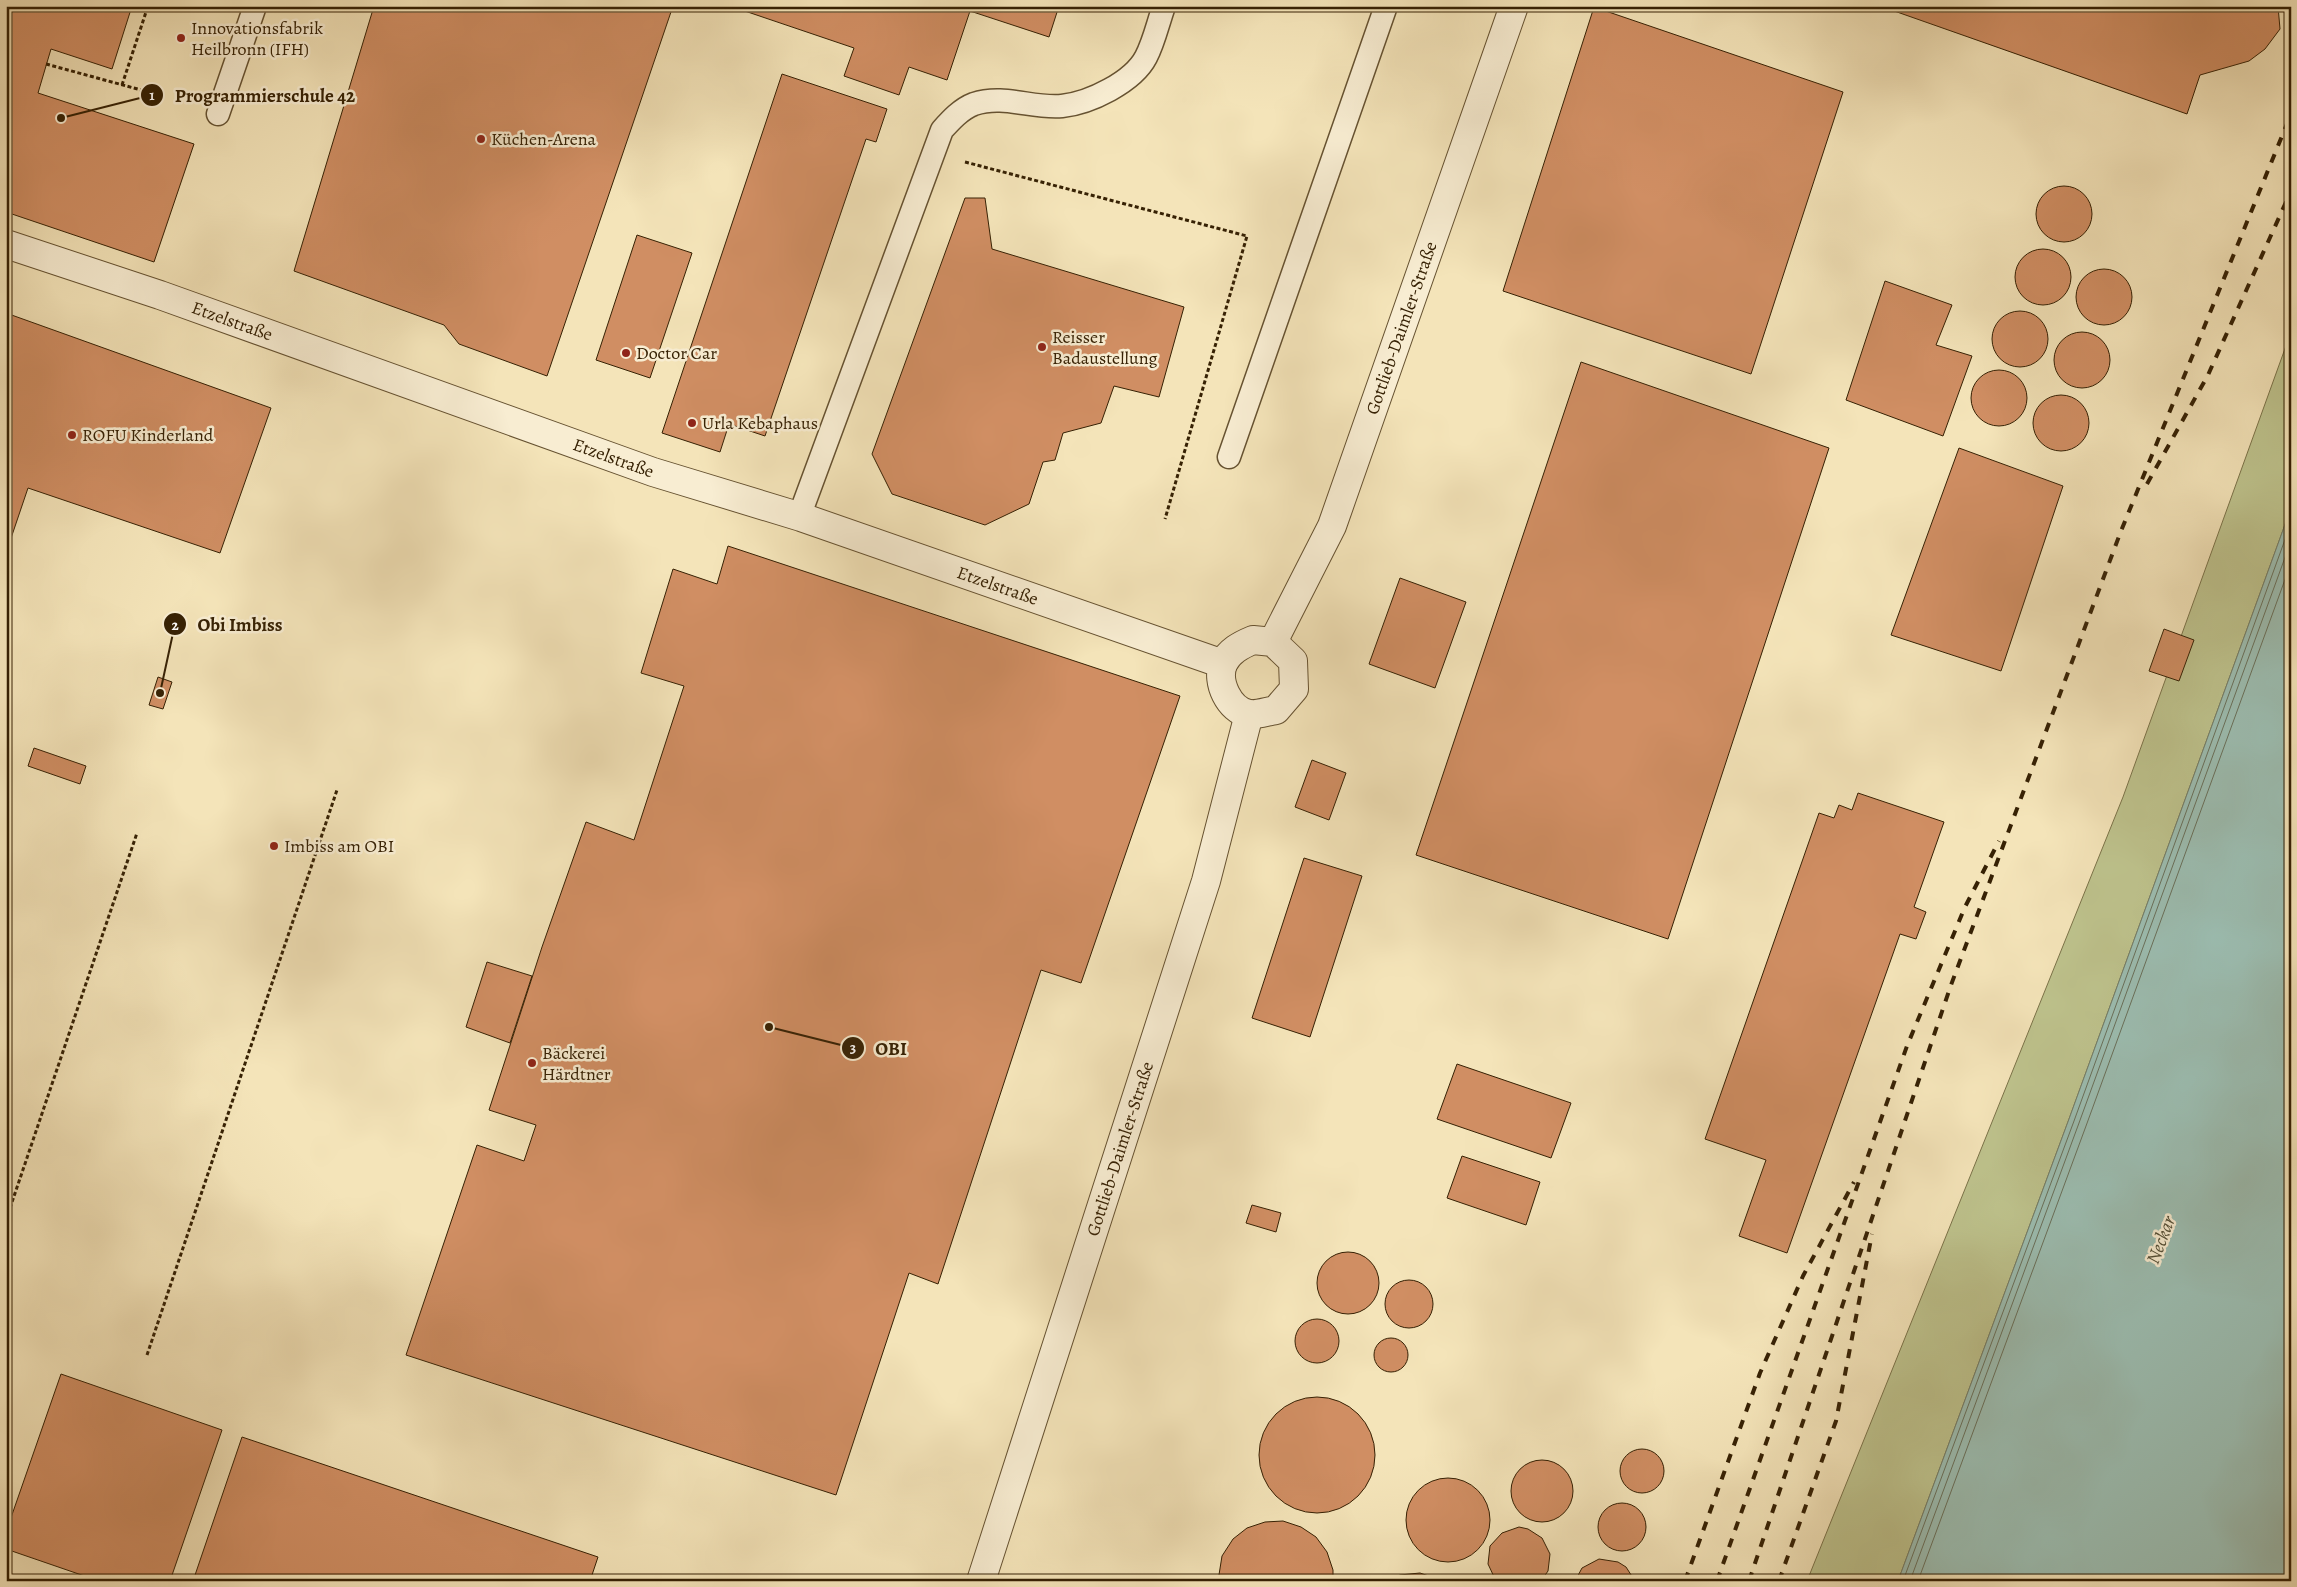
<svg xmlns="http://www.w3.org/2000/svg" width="2297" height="1587" viewBox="0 0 2297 1587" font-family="Alegreya,serif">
<rect width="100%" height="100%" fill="#f4e4b9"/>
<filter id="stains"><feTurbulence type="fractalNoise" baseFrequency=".004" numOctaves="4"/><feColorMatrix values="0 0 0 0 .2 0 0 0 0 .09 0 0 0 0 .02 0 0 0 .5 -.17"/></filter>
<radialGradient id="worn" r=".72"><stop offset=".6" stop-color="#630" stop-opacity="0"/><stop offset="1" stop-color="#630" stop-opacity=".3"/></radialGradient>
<path fill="#bec38d" stroke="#7a7248" d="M 2291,332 L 2291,508 L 2069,1119 L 1898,1581 L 1807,1581 L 2123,797 Z"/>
<path fill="#9cbeb2" stroke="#737f6c" d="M 2291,508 L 2291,1581 L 1898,1581 L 2069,1119 Z"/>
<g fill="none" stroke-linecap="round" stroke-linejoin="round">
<path stroke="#69705b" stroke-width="1" d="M 1903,1581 L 2074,1121 L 2291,523
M 1910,1581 L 2079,1123 L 2291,541
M 1918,1581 L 2086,1126 L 2291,563"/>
</g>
<path fill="#d08e63" stroke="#362104" d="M 6,6 L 132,6 L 112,69 L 51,49 L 38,93 L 194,144 L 154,262 L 6,212 Z
M 374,6 L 673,6 L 547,376 L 459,344 L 444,325 L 294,271 Z
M 730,6 L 1059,6 L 1049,37 L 970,11 L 947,80 L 909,67 L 899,95 L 844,76 L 854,48 Z
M 1880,6 L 2278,6 L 2280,29 L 2265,49 L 2249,61 L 2200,75 L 2187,114 Z
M 1594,7 L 1843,92 L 1751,374 L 1503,291 Z
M 782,74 L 887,109 L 876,142 L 866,139 L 765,436 L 729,424 L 720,452 L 662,433 Z
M2036 214a28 28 0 1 1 56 0a28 28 0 1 1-56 0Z
M 965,198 L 985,198 L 992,249 L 1184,307 L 1159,397 L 1114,386 L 1101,423 L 1063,433 L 1055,460 L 1043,462 L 1029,504 L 985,525 L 892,494 L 872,454 Z
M 637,235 L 692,253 L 650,378 L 596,360 Z
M2015 277a28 28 0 1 1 56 0a28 28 0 1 1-56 0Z
M2076 297a28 28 0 1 1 56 0a28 28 0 1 1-56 0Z
M 1885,281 L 1952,305 L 1936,345 L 1972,356 L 1943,436 L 1846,400 Z
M1992 339a28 28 0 1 1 56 0a28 28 0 1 1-56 0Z
M 6,313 L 271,408 L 220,553 L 28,488 L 6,553 Z
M2054 360a28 28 0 1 1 56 0a28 28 0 1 1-56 0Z
M 1581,362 L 1829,448 L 1668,939 L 1416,855 Z
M1971 398a28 28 0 1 1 56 0a28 28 0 1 1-56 0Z
M2033 423a28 28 0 1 1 56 0a28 28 0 1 1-56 0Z
M 1959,448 L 2063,486 L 2001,671 L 1891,635 Z
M 728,546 L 1180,696 L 1081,983 L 1041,970 L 938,1284 L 909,1273 L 836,1495 L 406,1355 L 477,1145 L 524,1161 L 536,1125 L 489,1110 L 542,947 L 586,822 L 634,840 L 684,686 L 641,673 L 673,569 L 717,584 Z
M 1400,578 L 1466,602 L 1435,688 L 1369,664 Z
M 2164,629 L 2194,640 L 2179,681 L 2149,671 Z
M 158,677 L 172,682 L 163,709 L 149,705 Z
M 34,748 L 86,766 L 80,784 L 28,766 Z
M 1312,760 L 1346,773 L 1329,820 L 1295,807 Z
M 1858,793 L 1944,822 L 1914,907 L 1926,912 L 1916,939 L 1900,934 L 1787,1253 L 1739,1236 L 1766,1160 L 1705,1139 L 1819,813 L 1834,818 L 1839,805 L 1852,810 Z
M 1304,858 L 1362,876 L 1310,1037 L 1252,1018 Z
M 487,962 L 532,976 L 510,1043 L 466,1027 Z
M 1457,1064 L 1571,1103 L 1551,1158 L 1437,1119 Z
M 1462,1156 L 1540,1182 L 1526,1225 L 1447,1198 Z
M 1252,1205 L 1281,1213 L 1276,1232 L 1246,1223 Z
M1317 1283a31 31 0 1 1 62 0a31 31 0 1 1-62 0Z
M1385 1304a24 24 0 1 1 48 0a24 24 0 1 1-48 0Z
M1295 1341a22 22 0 1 1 44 0a22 22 0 1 1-44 0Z
M1374 1355a17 17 0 1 1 34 0a17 17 0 1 1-34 0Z
M 61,1374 L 222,1430 L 170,1581 L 99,1581 L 6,1549 L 6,1532 Z
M1259 1455a58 58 0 1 1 116 0a58 58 0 1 1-116 0Z
M 242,1437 L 598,1557 L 590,1581 L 193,1581 Z
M1620 1471a22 22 0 1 1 44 0a22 22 0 1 1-44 0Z
M1511 1491a31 31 0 1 1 62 0a31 31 0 1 1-62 0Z
M1406 1520a42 42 0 1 1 84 0a42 42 0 1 1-84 0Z
M1598 1527a24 24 0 1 1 48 0a24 24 0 1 1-48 0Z
M 1283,1521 L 1301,1527 L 1316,1537 L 1327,1552 L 1333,1570 L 1333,1581 L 1218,1581 L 1222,1556 L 1233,1539 L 1247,1528 L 1265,1522 Z
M 1519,1527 L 1528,1529 L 1542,1538 L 1550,1554 L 1548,1571 L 1541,1581 L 1496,1581 L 1488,1564 L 1490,1546 L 1502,1533 Z
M 1599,1559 L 1618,1562 L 1626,1567 L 1635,1581 L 1575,1581 L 1582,1568 Z
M 1420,1573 L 1443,1581 L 1387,1581 L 1400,1575 Z"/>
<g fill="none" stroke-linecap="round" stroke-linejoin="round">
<g stroke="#665231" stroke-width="25">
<path id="service" d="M 218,114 L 255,6
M 1229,457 L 1386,6
M 799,517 L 942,130 C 951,120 961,109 974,104 C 1004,94 1033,109 1062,106 C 1090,103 1133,82 1146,57 C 1154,42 1158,23 1164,6"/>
</g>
<g stroke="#665231" stroke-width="30">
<g id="minor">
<path id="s1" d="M 6,244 L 160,295 L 653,472 L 801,517 L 1223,664"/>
</g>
</g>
<g stroke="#665231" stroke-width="30">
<g id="tertiary">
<path d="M 1253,640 L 1273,642 L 1293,661 L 1294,689 L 1276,710 C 1268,711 1257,715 1249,714 C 1229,710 1216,682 1223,664 C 1229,651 1241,645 1253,640 Z"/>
<path id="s2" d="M 1273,642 L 1332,526 L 1514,6"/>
<path id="s3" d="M 981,1581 L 1206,881 L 1249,714"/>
</g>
</g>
<path stroke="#362104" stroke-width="3" stroke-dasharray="4 2.5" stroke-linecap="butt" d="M 46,64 L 163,96
M 122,85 L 148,6
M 965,162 L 1247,236 L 1165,519
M 10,1208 L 137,833
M 147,1355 L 337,790"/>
<use href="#service" stroke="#f8edd2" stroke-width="22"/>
<use href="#minor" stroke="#f8edd2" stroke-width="28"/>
<use href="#tertiary" stroke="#f8edd2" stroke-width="28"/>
<path stroke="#362104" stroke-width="4" stroke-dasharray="9 9" stroke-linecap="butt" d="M 2147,484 L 2208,375 L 2291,191
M 1685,1581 L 1760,1373 L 1803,1276 L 1854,1182
M 1717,1581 L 1907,1046 L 1965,907 L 1999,841
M 1749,1581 L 1951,985 L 2121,531 L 2291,114
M 1779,1581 L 1836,1421 L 1872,1234"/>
</g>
<g fill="#8f2418" stroke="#f8edd2" stroke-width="2">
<circle cx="181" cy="38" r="5"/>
<circle cx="481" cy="139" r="5"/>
<circle cx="1042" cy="347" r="5"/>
<circle cx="626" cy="353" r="5"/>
<circle cx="692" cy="423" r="5"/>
<circle cx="72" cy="435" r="5"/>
<circle cx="274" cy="846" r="5"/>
<circle cx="532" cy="1063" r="5"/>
</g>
<g text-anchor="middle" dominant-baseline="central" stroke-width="5" stroke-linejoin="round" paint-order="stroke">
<g font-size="18" fill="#362104" stroke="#f8edd2" text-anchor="start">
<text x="191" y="28">Innovationsfabrik<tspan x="191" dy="21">Heilbronn (IFH)</tspan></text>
<text x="491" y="139">Küchen-Arena</text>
<text x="1052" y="337">Reisser<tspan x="1052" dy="21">Badaustellung</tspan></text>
<text x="636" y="353">Doctor Car</text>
<text x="702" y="423">Urla Kebaphaus</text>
<text x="82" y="435">ROFU Kinderland</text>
<text x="284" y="846">Imbiss am OBI</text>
<text x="542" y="1053">Bäckerei<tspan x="542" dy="21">Härdtner</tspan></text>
</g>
<g font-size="18" fill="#362104" stroke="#f8edd2">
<text stroke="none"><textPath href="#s1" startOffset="239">Etzelstraße</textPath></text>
<text stroke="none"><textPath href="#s2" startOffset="340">Gottlieb-Daimler-Straße</textPath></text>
<text stroke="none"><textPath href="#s1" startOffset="644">Etzelstraße</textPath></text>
<text stroke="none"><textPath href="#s1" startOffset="1049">Etzelstraße</textPath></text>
<text stroke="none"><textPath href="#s3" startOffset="454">Gottlieb-Daimler-Straße</textPath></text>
</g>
<g font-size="19" font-style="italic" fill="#555038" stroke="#f8edd2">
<text transform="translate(2161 1240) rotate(-69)">Neckar</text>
</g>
</g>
<path fill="none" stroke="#362104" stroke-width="2" d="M61 118L152 95M160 693L175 624M769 1027L853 1048"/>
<g fill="#362104" stroke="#f8edd2" stroke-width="2">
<circle cx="61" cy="118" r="5"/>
<circle cx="160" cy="693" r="5"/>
<circle cx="769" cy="1027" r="5"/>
<circle cx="152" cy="95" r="12"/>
<circle cx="175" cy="624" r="12"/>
<circle cx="853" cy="1048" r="12"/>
</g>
<g font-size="15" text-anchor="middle" font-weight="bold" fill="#fff">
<text x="152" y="100">1</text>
<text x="175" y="630">2</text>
<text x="853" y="1053">3</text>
</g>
<g font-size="19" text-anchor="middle" font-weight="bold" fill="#362104" stroke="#f8edd2" stroke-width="5" stroke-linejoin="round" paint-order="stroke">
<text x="265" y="102">Programmierschule 42</text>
<text x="240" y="631">Obi Imbiss</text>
<text x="891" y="1055">OBI</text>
</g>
<rect width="2297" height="1587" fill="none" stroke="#f4e4b9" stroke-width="25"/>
<rect x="8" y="8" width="2282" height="1572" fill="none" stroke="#362104" stroke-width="2.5"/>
<rect x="12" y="12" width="2272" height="1562" fill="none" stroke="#362104"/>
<rect width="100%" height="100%" filter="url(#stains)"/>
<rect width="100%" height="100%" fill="url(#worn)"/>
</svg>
